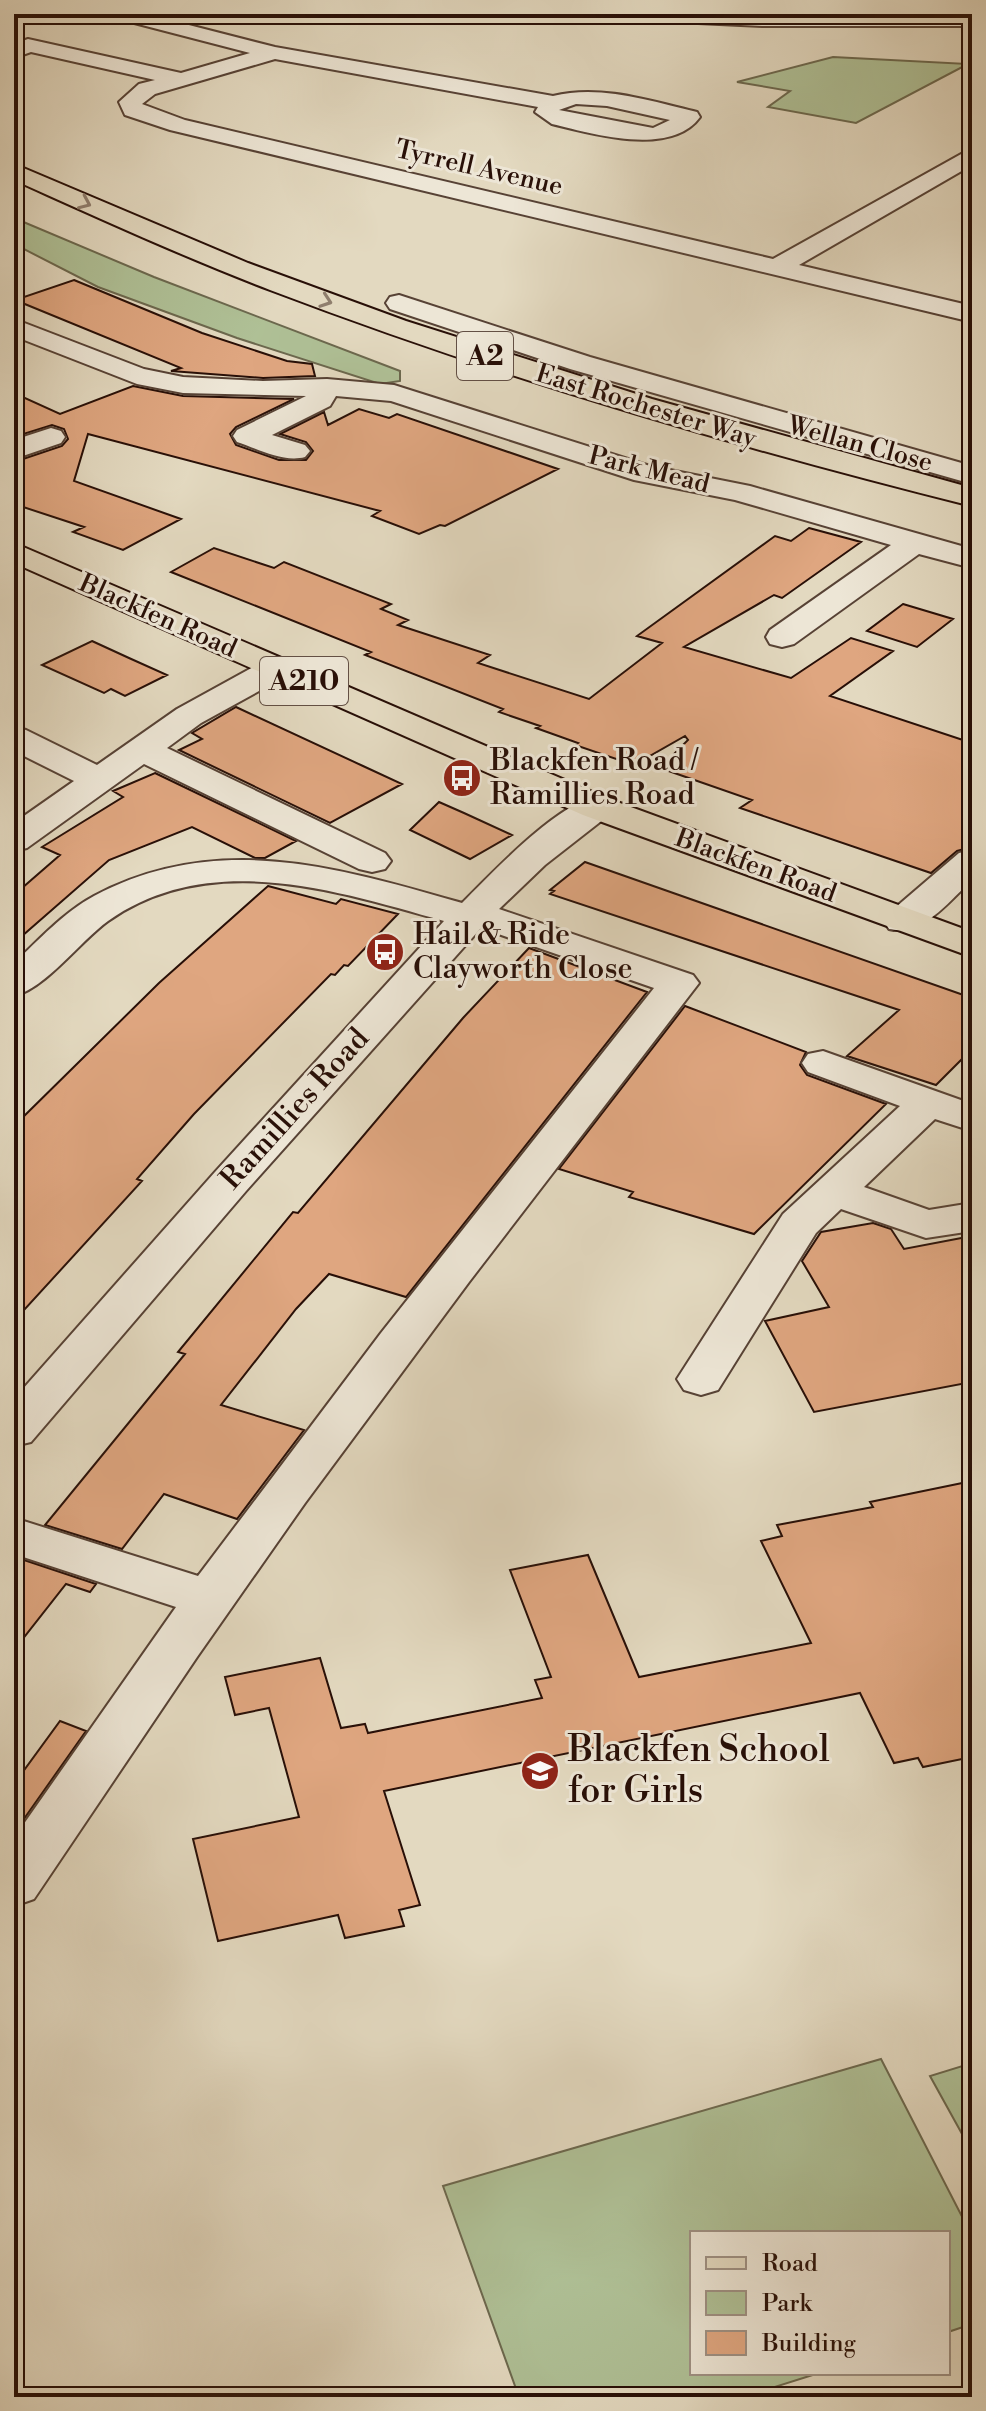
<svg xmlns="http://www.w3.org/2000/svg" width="986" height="2411" viewBox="0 0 986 2411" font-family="'Libre Bodoni',serif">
<rect width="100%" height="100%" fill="#e3d9c0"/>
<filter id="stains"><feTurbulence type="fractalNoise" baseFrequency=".0025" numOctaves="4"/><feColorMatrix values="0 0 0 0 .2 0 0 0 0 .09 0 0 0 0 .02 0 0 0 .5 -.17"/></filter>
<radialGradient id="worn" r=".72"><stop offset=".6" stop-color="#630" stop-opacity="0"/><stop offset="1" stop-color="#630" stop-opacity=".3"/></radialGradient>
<path fill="#afc096" stroke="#6c684e" stroke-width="2" d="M 833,57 L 968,64 L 856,123 L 768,107 L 790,91 L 737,82 Z
M 14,218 L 154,277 L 400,371 L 400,381 L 380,384 L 237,338 L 98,287 L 14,244 Z
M 881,2059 L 972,2236 L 972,2324 L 948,2332 L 948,2233 L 692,2233 L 692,2373 L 819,2373 L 743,2397 L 519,2397 L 443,2186 Z
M 972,2063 L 972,2152 L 930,2076 Z"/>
<path fill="#dfa680" stroke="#280f07" stroke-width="2" d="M 74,280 L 202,333 L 287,361 L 312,364 L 315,376 L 263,378 L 171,371 L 181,368 L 15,300 Z
M 133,386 L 183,396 L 294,399 L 236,427 L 230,434 L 236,445 L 279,460 L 306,460 L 313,451 L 306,442 L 280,434 L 324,412 L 328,425 L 359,409 L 389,418 L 397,414 L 558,469 L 445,526 L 440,525 L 419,534 L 372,516 L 380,511 L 88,434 L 74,481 L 181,519 L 123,550 L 73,532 L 84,527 L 14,504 L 14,462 L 62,446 L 68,439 L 64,429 L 52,425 L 14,437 L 14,393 L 60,414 Z
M 809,528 L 861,542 L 782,598 L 774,595 L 684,647 L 791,678 L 851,638 L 893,651 L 830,696 L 972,743 L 972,847 L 957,851 L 931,873 L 740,808 L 752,800 L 660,768 L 688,740 L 685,736 L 634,765 L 575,745 L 578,743 L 536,728 L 540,726 L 499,712 L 503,709 L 365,655 L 371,652 L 171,572 L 214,548 L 274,568 L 284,562 L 391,604 L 381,609 L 408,620 L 398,625 L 490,655 L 478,663 L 589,699 L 662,643 L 637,636 L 775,536 L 791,541 Z
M 903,604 L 953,619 L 917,647 L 867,631 Z
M 92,641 L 129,658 L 167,675 L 125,696 L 111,689 L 104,693 L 42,665 Z
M 236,707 L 363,766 L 402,784 L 330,823 L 179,750 L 202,739 L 192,733 Z
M 155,773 L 296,841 L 265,858 L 255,858 L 192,827 L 109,860 L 14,943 L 14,895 L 60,855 L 42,847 L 123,797 L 113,791 Z
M 439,802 L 464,813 L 512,835 L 470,859 L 410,830 Z
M 585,862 L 972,998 L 972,1049 L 936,1085 L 847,1056 L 899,1010 L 550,894 L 554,891 L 550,890 Z
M 268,886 L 336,904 L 341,899 L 398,914 L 348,966 L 344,965 L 335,975 L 331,974 L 194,1114 L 137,1179 L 142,1181 L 14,1321 L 14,1126 L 159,983 Z
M 529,948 L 647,992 L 406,1297 L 329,1274 L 296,1309 L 221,1405 L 304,1430 L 237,1519 L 164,1494 L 122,1549 L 45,1525 L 185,1354 L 178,1352 L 293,1212 L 298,1213 L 463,1018 Z
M 685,1006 L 806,1052 L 800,1065 L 807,1075 L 886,1104 L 754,1234 L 629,1197 L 633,1192 L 559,1169 Z
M 873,1223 L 891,1229 L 904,1249 L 972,1236 L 972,1382 L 814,1412 L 765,1321 L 829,1307 L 802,1261 L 821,1232 Z
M 972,1481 L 972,1757 L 923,1767 L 918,1758 L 894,1763 L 860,1693 L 384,1791 L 420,1905 L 399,1910 L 404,1926 L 345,1938 L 338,1915 L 218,1941 L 193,1839 L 299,1817 L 269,1708 L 235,1715 L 225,1677 L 320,1658 L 341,1728 L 365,1724 L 368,1733 L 542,1698 L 535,1680 L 551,1677 L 510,1570 L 588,1555 L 639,1677 L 811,1643 L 761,1541 L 782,1536 L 777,1525 L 873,1507 L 870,1502 Z
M 18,1558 L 96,1584 L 90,1592 L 66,1584 L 14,1650 L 14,1563 Z
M 60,1721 L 86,1731 L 14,1833 L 14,1784 Z"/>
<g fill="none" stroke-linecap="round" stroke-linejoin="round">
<g stroke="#574235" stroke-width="4">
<path id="minor" d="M 112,14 L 146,14 L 275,47 L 553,96 C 600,84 651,101 697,112 L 700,117 C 671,157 593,134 552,124 L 535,112 L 538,107 L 275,59 L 155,94 L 142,104 L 185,120 L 773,259 L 972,148 L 972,165 L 799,265 L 972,306 L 972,322 L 170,130 L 125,115 L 119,102 L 139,84 L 155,80 L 31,52 L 14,58 L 14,44 L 28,39 L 181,73 L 250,53 L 115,18 ZM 576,104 L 607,106 L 670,120 L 653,128 L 559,110 Z
M 624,14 L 972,14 L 972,26 L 762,26 L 634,20 Z
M 399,295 L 590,357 L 972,466 L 972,484 L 570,369 L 390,309 L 386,303 L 390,297 Z
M 14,319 L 144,369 L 183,377 L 263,381 L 327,379 L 394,385 L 650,466 L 750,486 L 972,549 L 972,568 L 919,554 L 794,644 L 782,647 L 770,644 L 766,637 L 770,630 L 891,545 L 735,500 L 634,480 L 391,401 L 336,396 L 330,406 L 272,435 L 305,445 L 310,451 L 305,457 C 284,463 258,449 237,442 L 233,436 L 237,430 L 306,396 L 183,393 L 137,384 L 14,336 Z
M 51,428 L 61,431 L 65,437 L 61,443 L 14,459 L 14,440 Z
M 276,658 L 288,661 L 293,668 L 288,675 L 201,723 L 167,748 L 385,853 L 391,861 L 385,869 L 372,872 L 359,869 L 144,764 L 27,848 L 14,851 L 14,823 L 74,781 L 14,751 L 14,727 L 26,730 L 97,765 L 177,709 L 264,661 Z
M 596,796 L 609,799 L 614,807 L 609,815 L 545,865 L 499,909 L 693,975 L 699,983 L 469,1282 L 305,1503 L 197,1657 L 34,1899 L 14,1906 L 14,1838 L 176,1607 L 14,1554 L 14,1518 L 198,1576 L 381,1333 L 654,988 L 481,928 L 246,1191 L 31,1442 L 14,1446 L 14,1399 L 215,1172 L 444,921 C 337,891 210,849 108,921 C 80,941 46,988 14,996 L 14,963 C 39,940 64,912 94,896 C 216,831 337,867 462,903 C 493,872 555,806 596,796 Z
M 972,850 L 972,880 C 949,901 923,937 889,929 L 884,921 L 889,913 L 959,853 Z
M 823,1051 L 972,1104 L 972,1131 L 935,1119 L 864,1187 L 929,1210 L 972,1203 L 972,1231 L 926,1238 L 841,1209 L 816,1233 L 718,1390 L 701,1395 L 684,1390 L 677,1379 L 783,1214 L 900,1106 L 808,1072 L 802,1063 L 808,1054 Z"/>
</g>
<g stroke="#280f07" stroke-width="4">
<path id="major" d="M 14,543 L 609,799 L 972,932 L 972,957 L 583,815 L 14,563 Z"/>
</g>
<g stroke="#280f07" stroke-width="4">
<path id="highway" d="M 14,164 L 248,263 L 406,321 L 652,399 L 972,488 L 972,506 C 735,447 499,377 270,290 C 184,257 99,218 14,180 Z"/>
</g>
<use href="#minor" fill="#ede6d6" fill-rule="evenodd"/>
<use href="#major" fill="#e3d9c0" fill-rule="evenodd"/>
<use href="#highway" fill="#e3d9c0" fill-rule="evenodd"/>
</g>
<defs><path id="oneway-chevron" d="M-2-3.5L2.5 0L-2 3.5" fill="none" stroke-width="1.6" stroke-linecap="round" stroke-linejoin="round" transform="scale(2)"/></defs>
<g stroke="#8f7e6d">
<use href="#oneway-chevron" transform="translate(85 203) rotate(24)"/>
<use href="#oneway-chevron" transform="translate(326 301) rotate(19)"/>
</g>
<defs>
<g id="bus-disc" transform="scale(2)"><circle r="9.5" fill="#8f2418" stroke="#ede6d6"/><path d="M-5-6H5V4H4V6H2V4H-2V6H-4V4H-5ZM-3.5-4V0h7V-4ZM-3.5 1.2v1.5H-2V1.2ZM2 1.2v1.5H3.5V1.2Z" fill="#fff"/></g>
<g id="school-disc" transform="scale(2)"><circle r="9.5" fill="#8f2418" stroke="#ede6d6"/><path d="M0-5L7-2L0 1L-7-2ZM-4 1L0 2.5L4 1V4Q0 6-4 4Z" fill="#fff"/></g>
</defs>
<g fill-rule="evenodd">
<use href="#bus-disc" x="462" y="778"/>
<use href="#bus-disc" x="385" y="952"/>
<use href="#school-disc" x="540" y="1771"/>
</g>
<g text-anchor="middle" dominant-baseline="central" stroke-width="6" stroke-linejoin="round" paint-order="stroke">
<g font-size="26" fill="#280f07" stroke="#ede6d6">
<text transform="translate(479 168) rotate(13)">Tyrrell Avenue</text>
<text transform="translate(646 406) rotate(17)">East Rochester Way</text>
<text transform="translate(860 444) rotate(15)">Wellan Close</text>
<text transform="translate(649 470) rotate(14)">Park Mead</text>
<text transform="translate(158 616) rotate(24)">Blackfen Road</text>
<text transform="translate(756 866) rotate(20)">Blackfen Road</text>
</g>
<g fill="#ede6d6" stroke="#635045" stroke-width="2">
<rect x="457" y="332" width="56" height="48" rx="6"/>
<rect x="260" y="657" width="88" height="48" rx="6"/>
</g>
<g font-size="28" font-weight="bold" fill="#280f07">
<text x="485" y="356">A2</text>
<text x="304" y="681">A210</text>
</g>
<g font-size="30" fill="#280f07" stroke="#ede6d6" text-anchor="start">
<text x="490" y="761">Blackfen Road /<tspan x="490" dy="34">Ramillies Road</tspan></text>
<text x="413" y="935">Hail &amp; Ride<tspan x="413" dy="34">Clayworth Close</tspan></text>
</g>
<g font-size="30" fill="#280f07" stroke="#ede6d6">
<text transform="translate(295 1109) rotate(-48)">Ramillies Road</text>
</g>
<g font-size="36" fill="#280f07" stroke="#ede6d6" text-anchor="start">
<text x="568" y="1750">Blackfen School<tspan x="568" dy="41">for Girls</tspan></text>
</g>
</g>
<rect width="986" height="2411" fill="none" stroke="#e3d9c0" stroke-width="48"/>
<rect x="16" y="16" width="954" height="2379" fill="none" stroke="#280f07" stroke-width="4"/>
<rect x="24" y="24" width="938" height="2363" fill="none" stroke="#280f07" stroke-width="2"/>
<rect x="690" y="2231" width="260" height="144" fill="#ede6d6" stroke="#9e9083" stroke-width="2"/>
<rect x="706" y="2257" width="40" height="12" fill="#e3d9c0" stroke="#9e9083" stroke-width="2"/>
<text x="762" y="2271" font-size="24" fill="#280f07">Road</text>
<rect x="706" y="2291" width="40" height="24" fill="#afc096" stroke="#9e9083" stroke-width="2"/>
<text x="762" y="2311" font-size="24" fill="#280f07">Park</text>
<rect x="706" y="2331" width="40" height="24" fill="#dfa680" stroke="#9e9083" stroke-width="2"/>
<text x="762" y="2351" font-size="24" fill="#280f07">Building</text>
<rect width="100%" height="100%" filter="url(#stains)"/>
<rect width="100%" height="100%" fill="url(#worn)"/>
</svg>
